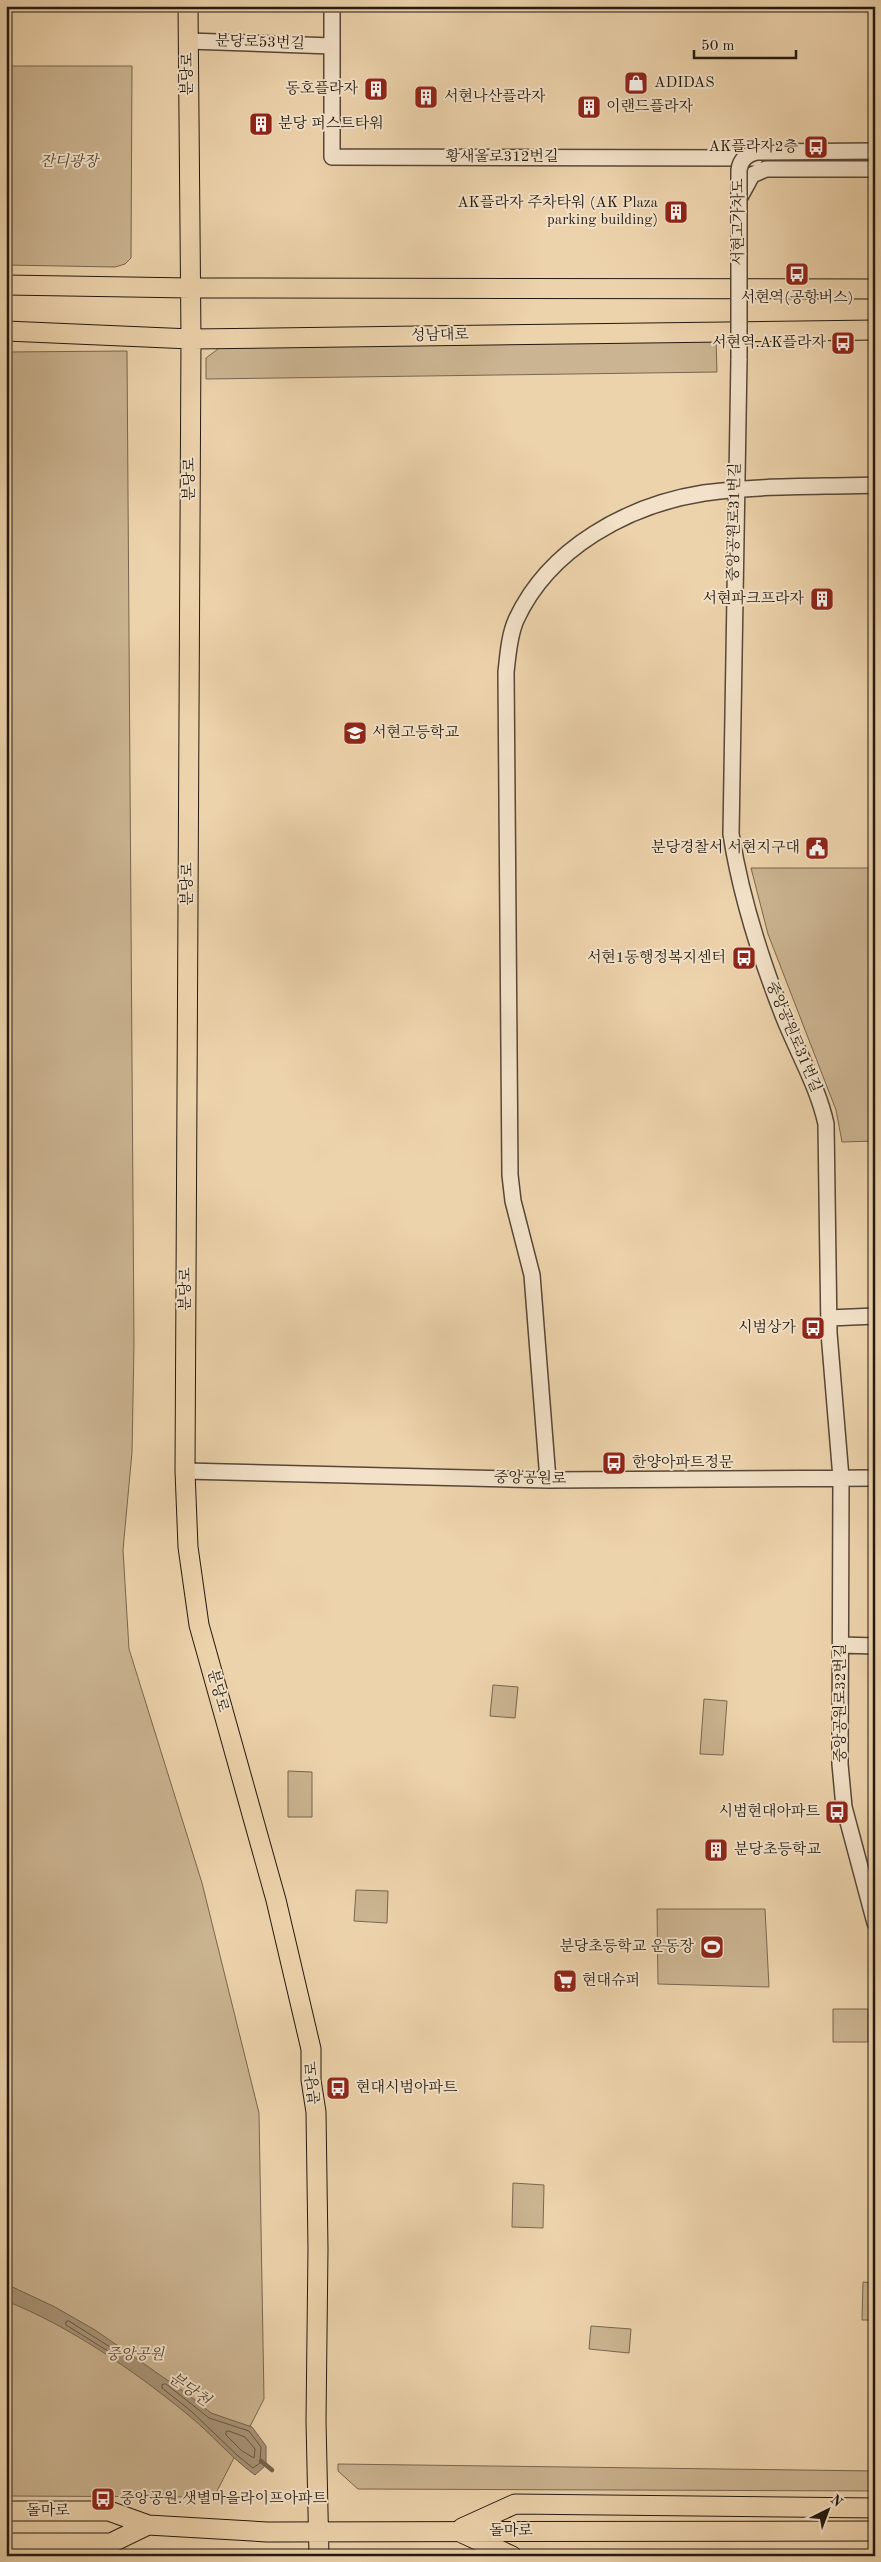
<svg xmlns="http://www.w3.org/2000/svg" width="881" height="2562" viewBox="0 0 881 2562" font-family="'Old Standard TT','Noto Serif KR',serif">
<rect width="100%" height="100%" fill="#edd3ac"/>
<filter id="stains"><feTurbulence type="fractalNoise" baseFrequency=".004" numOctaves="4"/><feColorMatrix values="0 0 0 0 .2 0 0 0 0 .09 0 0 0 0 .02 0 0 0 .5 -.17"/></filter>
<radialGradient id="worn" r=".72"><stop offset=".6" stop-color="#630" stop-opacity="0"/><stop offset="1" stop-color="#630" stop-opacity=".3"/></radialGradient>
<path fill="#cbb491" stroke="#776750" d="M 6,66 L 132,66 L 131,258 L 125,264 L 115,267 L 6,265 Z
M 716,339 L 717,372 L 206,379 L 206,358 L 222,346 Z
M 127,351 L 134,1344 L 132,1452 L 123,1550 L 129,1649 L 202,1883 L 259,2113 L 264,2399 L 214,2497 L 6,2496 L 6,352 Z
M 751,868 L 875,868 L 875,1141 L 842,1142 L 836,1110 L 768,934 Z
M 493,1685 L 518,1687 L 515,1718 L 490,1716 Z
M 704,1699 L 727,1701 L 723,1755 L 700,1754 Z
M 288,1771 L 312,1772 L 312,1817 L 288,1817 Z
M 356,1890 L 388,1891 L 387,1923 L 354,1921 Z
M 657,1909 L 765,1909 L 769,1987 L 658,1984 Z
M 868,2009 L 868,2042 L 833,2042 L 833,2009 Z
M 513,2183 L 544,2185 L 543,2228 L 512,2227 Z
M 863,2282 L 875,2283 L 875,2320 L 862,2320 Z
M 591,2326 L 631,2329 L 629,2353 L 589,2349 Z
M 338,2464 L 875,2471 L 875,2491 L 358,2489 L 338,2471 Z"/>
<path fill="#a89477" stroke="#73634e" d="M 6,2284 L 55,2307 L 95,2330 L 186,2393 L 211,2413 L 252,2427 L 266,2446 L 266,2465 L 255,2475 C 230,2457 211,2433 187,2414 C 136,2372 68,2325 6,2301 Z"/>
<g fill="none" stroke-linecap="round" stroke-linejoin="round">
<path stroke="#665744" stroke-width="1" d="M 69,2321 L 110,2347 L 111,2350 L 108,2351 L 66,2325 L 66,2322 Z
M 166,2384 L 209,2418 L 249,2431 L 261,2447 L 260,2463 L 253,2468 L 238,2456 L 191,2411 L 162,2388 L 162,2385 Z
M 229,2431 L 245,2437 L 255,2449 L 254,2458 L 242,2451 L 226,2435 L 226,2432 Z"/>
<path stroke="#73634e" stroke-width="4.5" d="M 261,2461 L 272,2470"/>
<g stroke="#564837" stroke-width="18">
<path id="minor" d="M 332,6 L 332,157 L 755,158
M 188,41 L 332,46
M 739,199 L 752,175 L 766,169 L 875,169
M 739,359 L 731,834 C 741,898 760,957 784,1018 C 798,1053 818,1087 826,1124 L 829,1333 L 841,1478 L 840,1764 L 844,1807 L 875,1923
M 829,1318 L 875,1316
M 185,1471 L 548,1480 L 875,1478
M 548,1480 L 532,1275 L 513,1201 L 510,1175 L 506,672 C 508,655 509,636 516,620 C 549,548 628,505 704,493 C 760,485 818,487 875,485
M 841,1645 L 875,1646"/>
</g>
<g stroke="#231a10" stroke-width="21">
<path id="major" d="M 188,6 L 191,339 L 185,1471 L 188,1547 L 199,1625 L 276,1900 L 311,2049 L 311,2080 L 316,2112 L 318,2249 L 316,2421 L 319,2556
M 6,285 L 190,288 L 875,289
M 6,331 L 191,339 L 875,330
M 6,2511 L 109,2511 L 148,2525 L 267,2532 L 875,2531
M 462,2528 L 515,2504 L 875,2508
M 462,2533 L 512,2556
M 6,2543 L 111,2543 L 148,2525"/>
</g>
<use href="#minor" stroke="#f3e2c9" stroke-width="15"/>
<use href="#major" stroke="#edd3ac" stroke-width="19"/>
<g stroke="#564837" stroke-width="18" stroke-linecap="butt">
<path id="minor-bridge" d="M 739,359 L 739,170 C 740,160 747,154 757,152 L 875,151"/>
</g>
<use href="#minor-bridge" stroke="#f3e2c9" stroke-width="15"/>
</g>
<defs>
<g id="shop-square" transform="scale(1.25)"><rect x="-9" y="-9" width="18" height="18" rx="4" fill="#8f2418" stroke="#f3e2c9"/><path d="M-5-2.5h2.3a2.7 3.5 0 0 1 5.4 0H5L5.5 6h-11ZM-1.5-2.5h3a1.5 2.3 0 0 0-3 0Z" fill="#fff"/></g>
<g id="building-square" transform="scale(1.25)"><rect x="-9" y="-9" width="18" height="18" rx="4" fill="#8f2418" stroke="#f3e2c9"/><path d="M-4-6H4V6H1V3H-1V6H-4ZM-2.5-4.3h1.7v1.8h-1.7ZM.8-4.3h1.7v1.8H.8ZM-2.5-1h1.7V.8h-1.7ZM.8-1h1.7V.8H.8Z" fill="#fff"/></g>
<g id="bus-square" transform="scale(1.25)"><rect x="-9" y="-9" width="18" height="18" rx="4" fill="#8f2418" stroke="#f3e2c9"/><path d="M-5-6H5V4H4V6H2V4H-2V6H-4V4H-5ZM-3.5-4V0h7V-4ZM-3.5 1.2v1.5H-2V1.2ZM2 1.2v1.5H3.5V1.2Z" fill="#fff"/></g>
<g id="school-square" transform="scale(1.25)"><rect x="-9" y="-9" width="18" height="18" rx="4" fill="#8f2418" stroke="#f3e2c9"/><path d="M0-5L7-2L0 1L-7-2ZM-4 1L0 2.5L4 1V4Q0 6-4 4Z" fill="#fff"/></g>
<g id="civic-square" transform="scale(1.25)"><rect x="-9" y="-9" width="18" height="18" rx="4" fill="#8f2418" stroke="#f3e2c9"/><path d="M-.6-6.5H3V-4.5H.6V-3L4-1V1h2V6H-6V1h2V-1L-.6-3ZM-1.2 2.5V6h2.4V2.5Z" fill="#fff"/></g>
<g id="stadium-square" transform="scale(1.25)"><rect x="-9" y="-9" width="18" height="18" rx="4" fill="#8f2418" stroke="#f3e2c9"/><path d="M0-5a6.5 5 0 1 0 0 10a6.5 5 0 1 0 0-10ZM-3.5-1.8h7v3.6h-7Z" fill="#fff"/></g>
<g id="supermarket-square" transform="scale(1.25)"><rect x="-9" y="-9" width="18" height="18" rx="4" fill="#8f2418" stroke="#f3e2c9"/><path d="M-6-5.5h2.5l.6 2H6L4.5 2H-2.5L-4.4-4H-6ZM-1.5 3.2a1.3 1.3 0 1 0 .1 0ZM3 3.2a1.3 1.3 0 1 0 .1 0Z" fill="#fff"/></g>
</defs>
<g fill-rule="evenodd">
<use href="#shop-square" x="636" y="83"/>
<use href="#building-square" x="376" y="89"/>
<use href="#building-square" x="426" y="97"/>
<use href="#building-square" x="589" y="107"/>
<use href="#building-square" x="261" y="124"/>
<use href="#bus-square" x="816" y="147"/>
<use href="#building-square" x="676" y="212"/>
<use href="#bus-square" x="797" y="274"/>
<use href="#bus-square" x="843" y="343"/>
<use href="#building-square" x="822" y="599"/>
<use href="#school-square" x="355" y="733"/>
<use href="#civic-square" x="817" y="848"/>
<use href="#bus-square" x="744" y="958"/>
<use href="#bus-square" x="813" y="1328"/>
<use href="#bus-square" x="614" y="1463"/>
<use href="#bus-square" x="837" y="1812"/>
<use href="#building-square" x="716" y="1850"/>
<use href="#stadium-square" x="712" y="1947"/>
<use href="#supermarket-square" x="565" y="1981"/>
<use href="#bus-square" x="338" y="2088"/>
<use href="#bus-square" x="103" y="2499"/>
</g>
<g text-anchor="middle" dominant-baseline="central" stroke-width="4" stroke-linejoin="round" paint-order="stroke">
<g font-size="15" fill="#231a10" stroke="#f3e2c9">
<text transform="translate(260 43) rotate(2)">분당로53번길</text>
<text transform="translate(188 74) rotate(-90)">분당로</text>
<text x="502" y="157">황새울로312번길</text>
<text transform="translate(739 222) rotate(-90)">서현고가차도</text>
<text transform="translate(440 336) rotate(-1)">성남대로</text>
<text transform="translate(190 479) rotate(-90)">분당로</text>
<text transform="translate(735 522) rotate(-89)">중앙공원로31번길</text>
<text transform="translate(188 884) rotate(-90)">분당로</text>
<text transform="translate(793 1037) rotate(67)">중앙공원로31번길</text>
<text transform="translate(186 1289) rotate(-90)">분당로</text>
<text transform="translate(530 1479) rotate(1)">중앙공원로</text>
<text transform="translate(217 1691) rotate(75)">분당로</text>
<text transform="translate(841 1703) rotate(-90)">중앙공원로32번길</text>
<text transform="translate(314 2083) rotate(-95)">분당로</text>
<text x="48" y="2511">돌마로</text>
<text x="511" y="2531">돌마로</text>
</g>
<g font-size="15" fill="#231a10" stroke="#f3e2c9" text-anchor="start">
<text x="654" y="83">ADIDAS</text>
<text x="358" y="89" text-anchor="end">동호플라자</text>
<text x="444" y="97">서현나산플라자</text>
<text x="606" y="107">이랜드플라자</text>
<text x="278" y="124">분당 퍼스트타워</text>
<text x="798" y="147" text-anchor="end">AK플라자2층</text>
<text x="658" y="203" text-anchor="end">AK플라자 주차타워 (AK Plaza<tspan x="658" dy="17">parking building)</tspan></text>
<text x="797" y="298" text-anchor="middle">서현역(공항버스)</text>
<text x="826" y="343" text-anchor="end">서현역.AK플라자</text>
<text x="804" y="599" text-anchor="end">서현파크프라자</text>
<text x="372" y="733">서현고등학교</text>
<text x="800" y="848" text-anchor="end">분당경찰서 서현지구대</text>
<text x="726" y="958" text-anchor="end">서현1동행정복지센터</text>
<text x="796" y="1328" text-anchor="end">시범상가</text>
<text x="632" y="1463">한양아파트정문</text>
<text x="820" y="1812" text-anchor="end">시범현대아파트</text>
<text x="734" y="1850">분당초등학교</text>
<text x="694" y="1947" text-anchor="end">분당초등학교 운동장</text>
<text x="582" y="1981">현대슈퍼</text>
<text x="356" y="2088">현대시범아파트</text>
<text x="120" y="2499">중앙공원.샛별마을라이프아파트</text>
</g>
<g font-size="15" font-style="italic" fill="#554837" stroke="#f3e2c9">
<text x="69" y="162">잔디광장</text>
<text x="135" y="2355">중앙공원</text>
</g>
<g font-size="16" font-style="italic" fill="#584b39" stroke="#f3e2c9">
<text transform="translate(189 2390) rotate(35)">분당천</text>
</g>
</g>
<rect width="881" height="2562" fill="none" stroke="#edd3ac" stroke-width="25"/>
<rect x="8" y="8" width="866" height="2547" fill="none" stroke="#231a10" stroke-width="2.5"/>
<rect x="12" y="12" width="856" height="2537" fill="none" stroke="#231a10"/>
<g transform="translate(828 2510) rotate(42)" stroke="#f3e2c9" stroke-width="4" paint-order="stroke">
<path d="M0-4L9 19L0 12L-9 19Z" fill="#231a10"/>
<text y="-8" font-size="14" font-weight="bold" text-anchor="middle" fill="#231a10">N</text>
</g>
<path d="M694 50v8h102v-8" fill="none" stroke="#231a10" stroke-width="2.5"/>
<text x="701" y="50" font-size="15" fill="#231a10" stroke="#f3e2c9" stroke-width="4" paint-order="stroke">50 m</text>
<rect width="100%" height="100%" filter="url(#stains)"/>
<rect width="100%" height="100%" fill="url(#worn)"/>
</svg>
